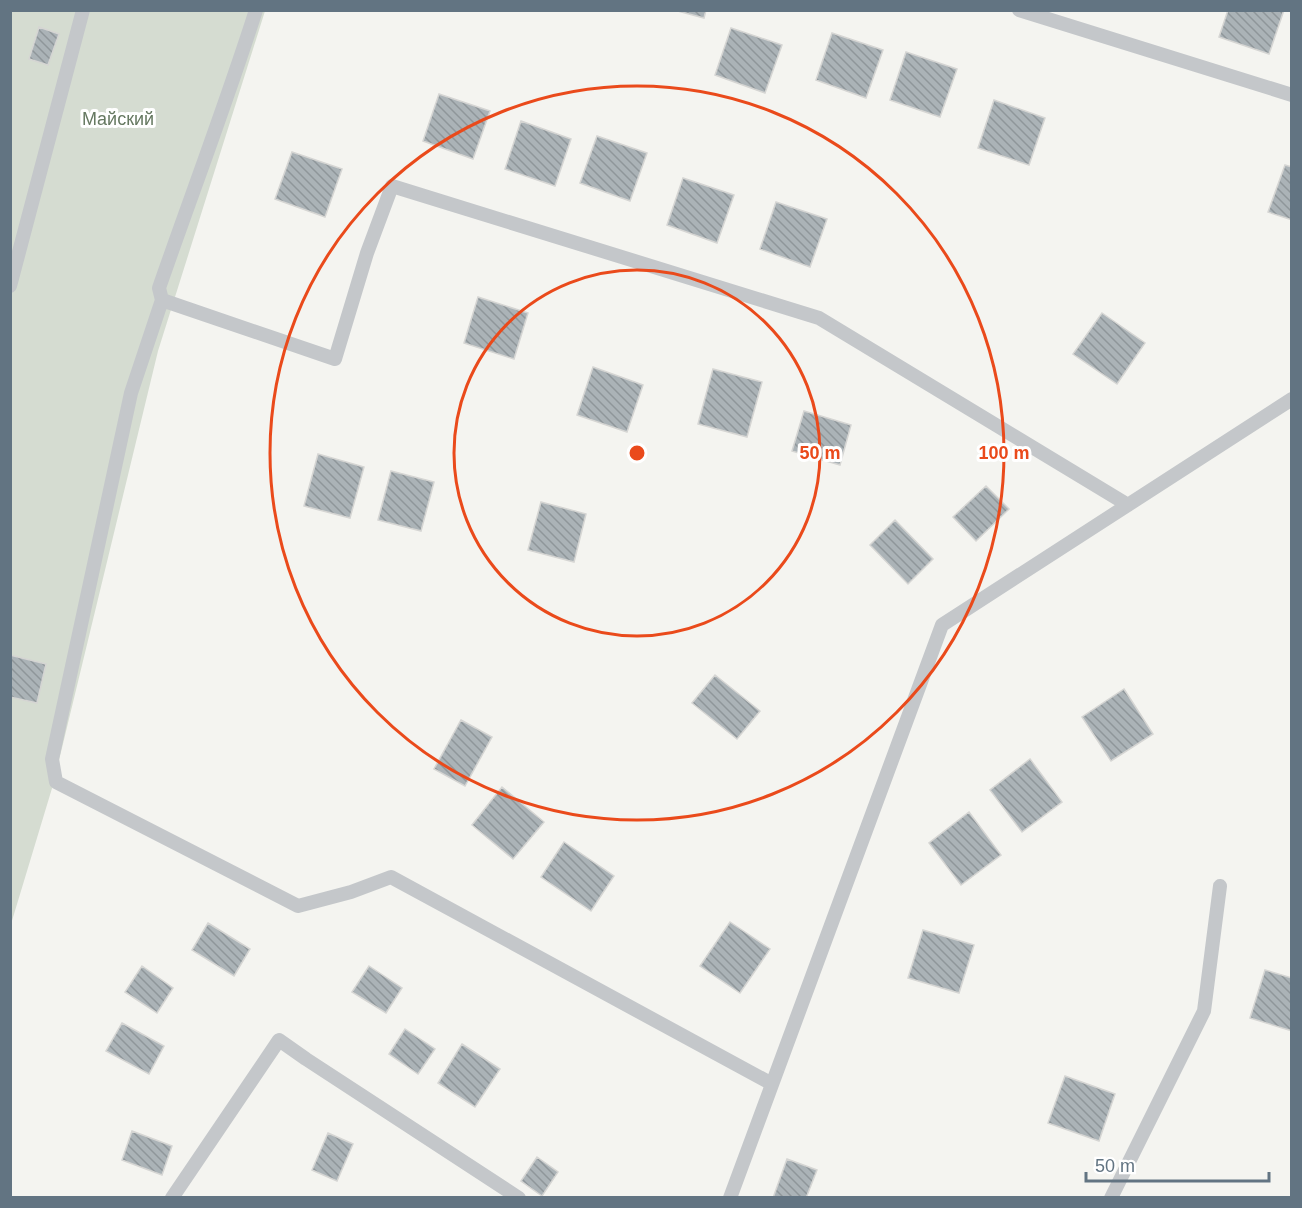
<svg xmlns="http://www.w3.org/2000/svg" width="1302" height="1208" viewBox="0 0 1302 1208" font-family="Arial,sans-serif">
<defs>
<pattern id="building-back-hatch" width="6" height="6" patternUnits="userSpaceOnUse" patternTransform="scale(1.5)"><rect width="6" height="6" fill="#abb3b7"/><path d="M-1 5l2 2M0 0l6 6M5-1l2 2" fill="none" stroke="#8f969a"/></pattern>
</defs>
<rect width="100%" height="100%" fill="#f4f4f0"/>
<path fill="#d5dcd1" d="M 11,11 L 265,11 L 158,351 L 53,785 L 11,924 Z"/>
<path fill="url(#building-back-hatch)" stroke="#d5d5d3" stroke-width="1.5" d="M 674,10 L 706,10 L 704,18 Z
M 1228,10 L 1284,10 L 1269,54 L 1219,37 Z
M 39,27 L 59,34 L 48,65 L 29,59 Z
M 731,28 L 782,45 L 765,93 L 715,75 Z
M 832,33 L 883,50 L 866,98 L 816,80 Z
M 906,52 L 957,69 L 940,117 L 890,100 Z
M 439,94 L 490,111 L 473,159 L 423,141 Z
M 994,100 L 1045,118 L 1029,165 L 978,148 Z
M 521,121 L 571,139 L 555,186 L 505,169 Z
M 597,136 L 647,153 L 630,201 L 580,183 Z
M 292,152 L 342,169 L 325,217 L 275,199 Z
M 1285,165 L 1292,167 L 1292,220 L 1268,212 Z
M 683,178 L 734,195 L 717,243 L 667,225 Z
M 776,202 L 827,219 L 810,267 L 760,249 Z
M 478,297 L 528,313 L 514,359 L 464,343 Z
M 1102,313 L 1145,343 L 1117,384 L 1073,354 Z
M 593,367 L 643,385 L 627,432 L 577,415 Z
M 713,369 L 762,382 L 747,437 L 698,424 Z
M 804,411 L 851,425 L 840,465 L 792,451 Z
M 318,454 L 364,467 L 350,518 L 304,506 Z
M 391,471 L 434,482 L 421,531 L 378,520 Z
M 986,486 L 1009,509 L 976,541 L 953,517 Z
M 541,502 L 586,514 L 574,562 L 528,550 Z
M 895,520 L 933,559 L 908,584 L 870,545 Z
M 10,655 L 46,664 L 37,703 L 10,697 Z
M 715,675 L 760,711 L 737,739 L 692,703 Z
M 1124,689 L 1153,734 L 1111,761 L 1082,717 Z
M 461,720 L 492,737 L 465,786 L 434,769 Z
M 1030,759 L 1062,802 L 1022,832 L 990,790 Z
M 502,787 L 544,822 L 513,859 L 472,825 Z
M 969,812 L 1001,855 L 961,885 L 929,843 Z
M 564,842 L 614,876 L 591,911 L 541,877 Z
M 730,922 L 770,949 L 740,993 L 700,966 Z
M 208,923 L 250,949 L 234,976 L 192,950 Z
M 923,930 L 974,945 L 959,993 L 908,978 Z
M 142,966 L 173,988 L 157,1013 L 125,992 Z
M 369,966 L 402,988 L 386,1013 L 352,992 Z
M 1265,970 L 1292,978 L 1292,1031 L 1250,1018 Z
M 122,1023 L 164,1046 L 149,1074 L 106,1051 Z
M 405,1029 L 435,1049 L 418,1074 L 389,1054 Z
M 462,1044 L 500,1069 L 475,1107 L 438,1083 Z
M 1065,1076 L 1115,1094 L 1099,1141 L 1048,1123 Z
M 132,1131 L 172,1146 L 162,1175 L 122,1160 Z
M 328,1133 L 353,1144 L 337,1181 L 312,1170 Z
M 537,1157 L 558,1172 L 542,1196 L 521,1181 Z
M 787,1159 L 817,1170 L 806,1198 L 773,1198 Z"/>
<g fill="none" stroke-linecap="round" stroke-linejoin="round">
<path stroke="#c4c7ca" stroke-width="14" d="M 256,10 C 226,104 191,196 159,288 L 162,300 L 335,359 L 367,253 L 392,186 L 819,318 L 1128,505
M 1019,10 L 1292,95
M 10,286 L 83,10
M 162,300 L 131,393 L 52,759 L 56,782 L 298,906 L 351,892 L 391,877 L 772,1084
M 172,1198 L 279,1040 L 306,1059 L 519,1198
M 730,1198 L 942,625 L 1292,399
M 1111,1198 L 1204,1011 L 1220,886"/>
</g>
<g fill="none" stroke="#ea4a1b" stroke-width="3">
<circle cx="637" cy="453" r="183"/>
<circle cx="637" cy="453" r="367"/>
</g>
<g text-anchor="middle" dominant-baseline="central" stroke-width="6" stroke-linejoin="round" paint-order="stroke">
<g font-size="18" fill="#667961" stroke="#fff">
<text x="118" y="119">Майский</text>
</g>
</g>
<circle cx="637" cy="453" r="9" fill="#ea4a1b" stroke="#fff" stroke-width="3"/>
<g font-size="18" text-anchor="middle" font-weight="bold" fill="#ea4a1b" stroke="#fff" stroke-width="6" stroke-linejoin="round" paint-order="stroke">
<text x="820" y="459">50 m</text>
<text x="1004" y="459">100 m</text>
</g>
<rect width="1302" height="1208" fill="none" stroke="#627482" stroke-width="24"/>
<path d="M1086 1172v9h183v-9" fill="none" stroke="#627482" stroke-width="3"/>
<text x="1095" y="1172" font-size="18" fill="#627482" stroke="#ffffff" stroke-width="4.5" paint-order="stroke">50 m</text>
</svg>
